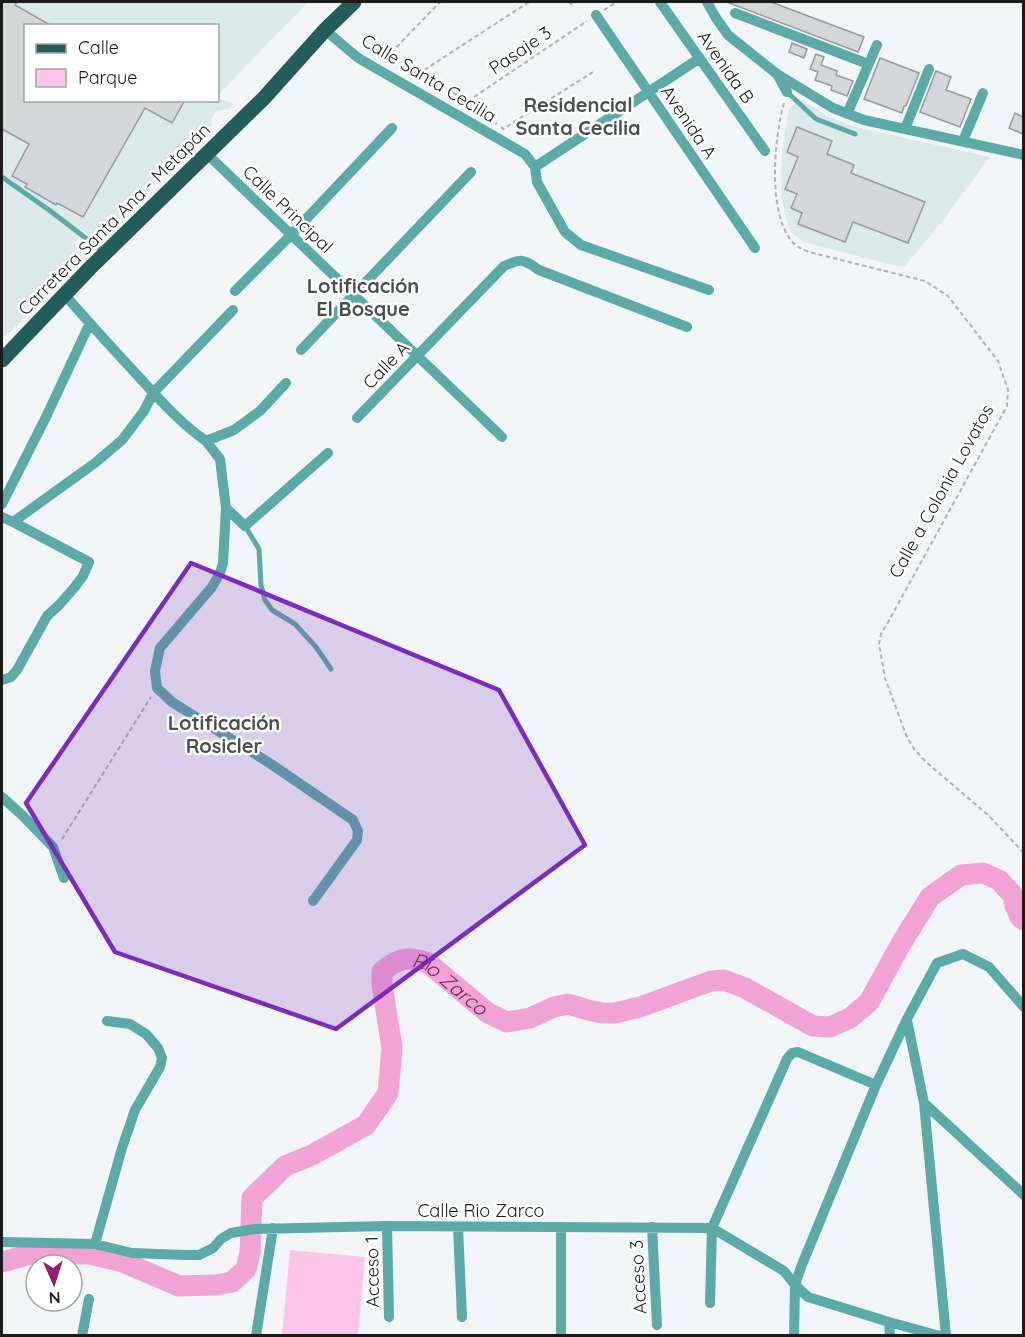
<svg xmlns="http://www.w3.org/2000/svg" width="1025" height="1337" viewBox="0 0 1025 1337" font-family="Quicksand,sans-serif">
<rect width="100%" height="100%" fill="#f1f5f5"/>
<path fill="#dce9e9" d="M 2,2 L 308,2 L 218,95 L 218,26 L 26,26 L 26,100 L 218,100 L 218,98 L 234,104 L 228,109 L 217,111 L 211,118 L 212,125 L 100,240 L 83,231 L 75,245 L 88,253 L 2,340 Z
M 802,99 L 827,116 L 855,127 L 990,157 L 941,223 L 905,266 L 897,266 L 803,242 L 795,236 L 791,231 L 786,220 L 781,195 L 782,151 L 789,108 Z"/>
<path fill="#fdc6e8" d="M 290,1250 L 365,1257 L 358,1335 L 282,1335 Z"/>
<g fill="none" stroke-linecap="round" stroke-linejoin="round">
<path stroke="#f2a3d6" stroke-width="21" id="s1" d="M 2,1262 L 31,1254 L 90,1254 L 123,1262 L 179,1286 L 216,1285 L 232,1282 L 246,1269 L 250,1253 L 252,1198 L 285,1166 L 312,1155 L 366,1125 L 388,1093 L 392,1048 L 382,985 L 382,972 C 397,958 409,956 428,963 L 488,1013 L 507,1022 L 530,1018 L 554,1007 L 568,1004 L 588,1010 L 603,1013 L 615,1013 L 640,1007 L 711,981 L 724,980 L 745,988 L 813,1026 L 830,1027 L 850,1018 L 869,1002 L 902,942 L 930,897 L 961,875 L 983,873 L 999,880 L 1013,895 L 1015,906 L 1020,917 L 1024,920"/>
</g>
<path fill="#d3d7d7" stroke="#969a9a" stroke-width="1.5" d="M 2,2 L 17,2 L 15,5 L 52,26 L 26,26 L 26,100 L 185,100 L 172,123 L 145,108 L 83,217 L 57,203 L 56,205 L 25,187 L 27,184 L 12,176 L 29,144 L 2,129 Z
M 729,2 L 771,2 L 864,37 L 858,52 L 729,3 Z
M 792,43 L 807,49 L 804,58 L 789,52 Z
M 816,54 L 824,57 L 821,65 L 837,71 L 836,75 L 853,81 L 847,96 L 831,90 L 832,86 L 815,80 L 818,72 L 810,69 Z
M 880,58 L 919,73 L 906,106 L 904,106 L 902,113 L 864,99 Z
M 936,71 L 951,77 L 946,90 L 971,99 L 960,127 L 920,112 Z
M 1015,113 L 1023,117 L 1023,134 L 1009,128 Z
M 797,127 L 832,141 L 827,154 L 854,165 L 851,173 L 925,202 L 908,243 L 853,222 L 845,242 L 798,224 L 802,213 L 791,208 L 797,194 L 785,189 L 798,157 L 787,152 Z"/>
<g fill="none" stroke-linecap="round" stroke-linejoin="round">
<path stroke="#b0b3b3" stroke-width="2" stroke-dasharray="4.5 3" stroke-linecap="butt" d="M 569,2 L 572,5
M 604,10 L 617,2
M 387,57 L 468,101 L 497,124
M 386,58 L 440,2
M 418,74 L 529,2
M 468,101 L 587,21
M 784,103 C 774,138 768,209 790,239 C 795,246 801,249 809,252 L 925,281 L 948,296 L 998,361 L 1008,390 L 1007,406 L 887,624 L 881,634 L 879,644 L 885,678 L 906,735 L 914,749 L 926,762 L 988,815 L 1024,853
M 501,127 L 503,129 L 593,72
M 62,839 L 151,697"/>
<path stroke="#5baaa7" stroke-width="5" d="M 787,92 L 816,119 L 855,134
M 2,177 L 49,210 L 104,252
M 245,526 L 259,549 L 261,585 L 265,600 L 272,610 L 295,624 L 316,647 L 331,669"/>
<path stroke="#5baaa7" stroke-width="10" d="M 660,2 L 765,151
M 707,2 L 716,18 L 728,35 L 777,74 L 787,92
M 735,13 L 868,64
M 596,15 L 755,248
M 325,30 L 357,57 L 365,62 L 525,154 L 535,167 L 537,182 L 565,232 L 581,245 L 709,290
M 777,74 L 833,108 L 864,120 L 1024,155
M 847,114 L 877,45
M 905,129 L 929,69
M 963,141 L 983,93
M 207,154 L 502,437
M 535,167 L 700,58
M 235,291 L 291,235 L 392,128
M 65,295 C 89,323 114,350 139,377 C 159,399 181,424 206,441 L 234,430 L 260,411 L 286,383
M 301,350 L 471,172
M 357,418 L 504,266 C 522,258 523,259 539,270 L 687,327
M 206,441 L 220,459 L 226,508 L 245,526 L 328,453
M 2,504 L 46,417 L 89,325
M 226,508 L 223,563 L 220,573 L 212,587 L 160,648 L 155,671 L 157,688 L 172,702 L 271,764 L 353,820 L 358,831 L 357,840 L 313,901
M 2,517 L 13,522 L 89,562 L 83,576 L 74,588 L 59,605 L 47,616 L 17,670 L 11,677 L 2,680
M 13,522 L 95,463 L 122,440 L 144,411 L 153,393 L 233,310
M 2,797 L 22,815 L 53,847 L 64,878
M 907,1020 L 924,1103 L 946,1336
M 924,1103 L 1024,1195
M 387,1226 L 389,1317
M 458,1227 L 462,1317
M 561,1227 L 561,1336
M 652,1227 L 657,1325
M 2,1242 L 95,1244 L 132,1253 L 185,1255 L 199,1255 L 213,1248 L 221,1239 L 231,1233 L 255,1229 L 387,1226 L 712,1228 L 784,1271 L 795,1285 L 808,1297 L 889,1322 L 940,1336
M 95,1244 L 122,1148 L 135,1110 L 160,1067 L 162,1058 L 158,1048 L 146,1034 L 130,1024 L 107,1021
M 710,1303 L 712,1228 L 787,1059 L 792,1053 L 798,1052 L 876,1085
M 889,1322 L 890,1336
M 82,1336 L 89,1299
M 256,1336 L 273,1228
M 794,1336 L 795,1285 L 801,1267 L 876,1085 L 907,1019 L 937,963 L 963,954 L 989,967 L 1024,1007"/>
<path stroke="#245c5b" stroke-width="15" d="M 2,360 L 90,268 L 264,98 L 325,30 L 354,2"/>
</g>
<path fill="#7b2cbf" fill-opacity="0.2" stroke="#7b2cbf" stroke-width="4.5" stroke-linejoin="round" d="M 191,563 L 499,690 L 585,845 L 336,1029 L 115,952 L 26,803 Z"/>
<g text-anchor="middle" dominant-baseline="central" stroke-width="5" stroke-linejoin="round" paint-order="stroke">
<g font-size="18" fill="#1a1b1b" stroke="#fff">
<text transform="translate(520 50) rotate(-34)">Pasaje 3</text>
<text transform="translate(726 67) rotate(55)">Avenida B</text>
<text transform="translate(429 78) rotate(31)">Calle Santa Cecilia</text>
<text transform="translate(689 122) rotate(56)">Avenida A</text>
<text transform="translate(288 209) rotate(44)">Calle Principal</text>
<text transform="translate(114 219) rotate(-45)">Carretera Santa Ana - Metapán</text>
<text transform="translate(386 365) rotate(-46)">Calle A</text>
<text transform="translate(941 491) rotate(-61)">Calle a Colonia Lovatos</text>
<text x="481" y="1210">Calle Rio Zarco</text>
<text transform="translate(372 1272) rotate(-91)">Acceso 1</text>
<text transform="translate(638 1277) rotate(-93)">Acceso 3</text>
</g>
<g font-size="20" font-weight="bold" fill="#4b4e4e" stroke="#fff">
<text x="578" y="104">Residencial<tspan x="578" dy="23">Santa Cecilia</tspan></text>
<text x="363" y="285">Lotificación<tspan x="363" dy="23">El Bosque</tspan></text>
<text x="224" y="722">Lotificación<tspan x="224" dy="23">Rosicler</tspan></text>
</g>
<g font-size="20" font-style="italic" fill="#7e2364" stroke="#fff">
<text stroke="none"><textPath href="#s1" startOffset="705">Río Zarco</textPath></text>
</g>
</g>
<rect width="1025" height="1337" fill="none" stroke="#1a1b1b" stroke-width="6"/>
<rect x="24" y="24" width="195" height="78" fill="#ffffff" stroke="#a3a4a4" stroke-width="1.5"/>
<rect x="36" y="44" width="30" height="9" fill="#245c5b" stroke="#a3a4a4" stroke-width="1.5"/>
<text x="78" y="54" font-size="18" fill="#1a1b1b">Calle</text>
<rect x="36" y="69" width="30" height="18" fill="#fdc6e8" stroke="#a3a4a4" stroke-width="1.5"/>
<text x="78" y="84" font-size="18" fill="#1a1b1b">Parque</text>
<g transform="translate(54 1283) rotate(177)"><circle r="28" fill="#ffffff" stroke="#a3a4a4" stroke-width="1.5"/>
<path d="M0-4.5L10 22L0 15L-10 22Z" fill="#941a75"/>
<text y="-9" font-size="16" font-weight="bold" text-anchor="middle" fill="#1a1b1b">N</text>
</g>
</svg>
